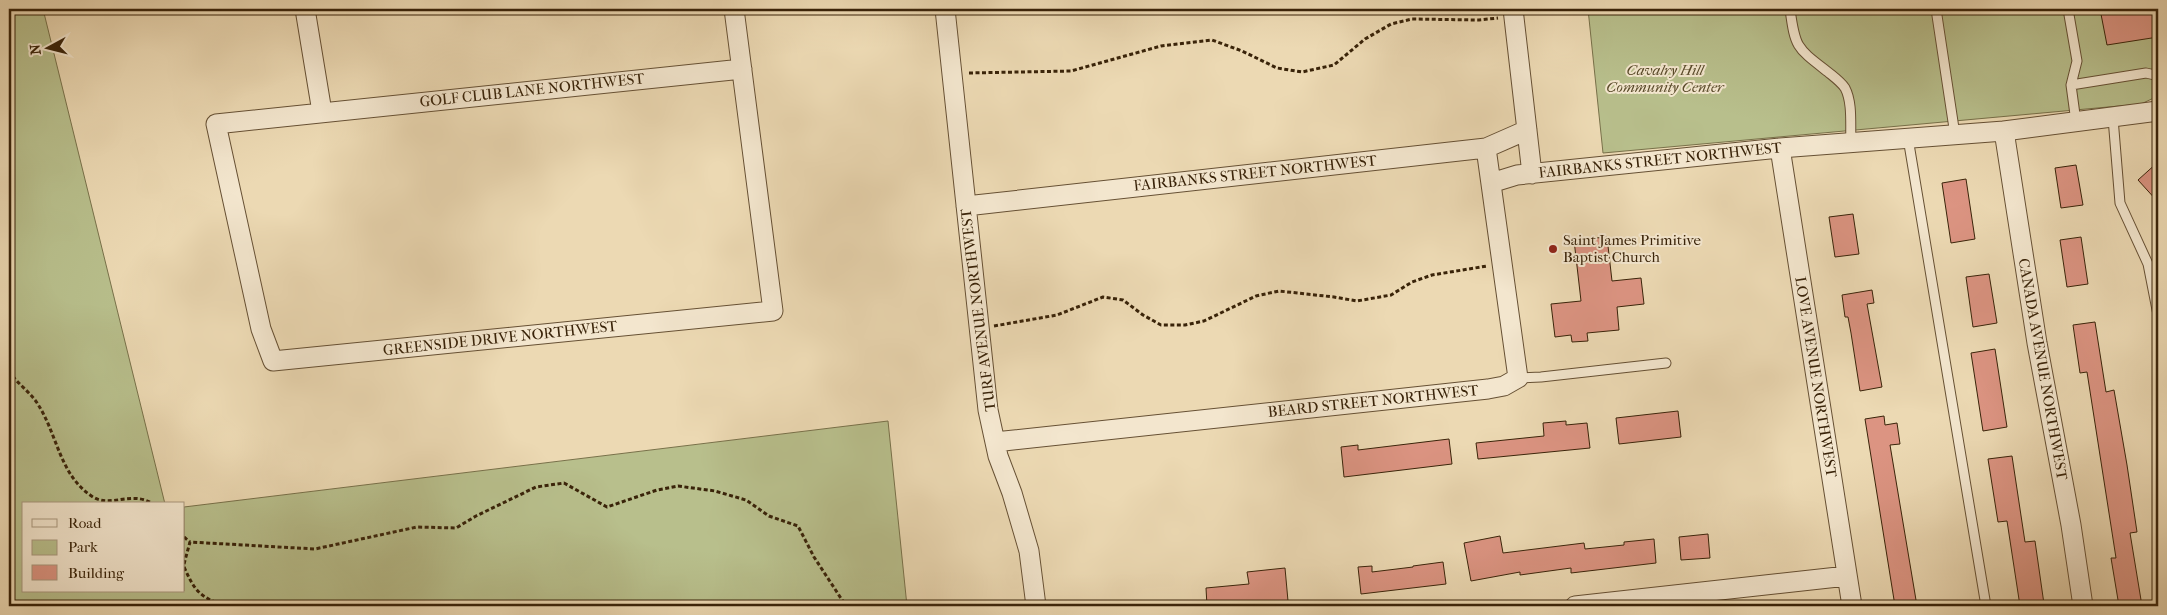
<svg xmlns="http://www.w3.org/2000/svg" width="2167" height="615" viewBox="0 0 2167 615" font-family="'IM FELL French Canon',serif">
<rect width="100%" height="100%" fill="#ecd9b3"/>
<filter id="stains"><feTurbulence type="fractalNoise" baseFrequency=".004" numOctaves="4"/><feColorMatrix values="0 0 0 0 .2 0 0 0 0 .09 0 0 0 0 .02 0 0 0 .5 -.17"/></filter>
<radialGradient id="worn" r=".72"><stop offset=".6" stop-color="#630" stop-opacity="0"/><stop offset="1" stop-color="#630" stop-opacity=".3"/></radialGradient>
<path fill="#b8bf8c" stroke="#78714a" d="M 9,9 L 43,9 L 165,504 L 24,504 L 24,591 L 184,591 L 184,507 L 888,421 L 907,606 L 9,606 Z
M 1588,9 L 2158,9 L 2158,96 L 2141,104 L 1603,153 Z"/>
<path fill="#dc9482" stroke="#392309" d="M 2100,9 L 2158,9 L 2158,37 L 2107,45 Z
M 2158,162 L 2158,202 L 2138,180 Z
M 2076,165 L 2083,205 L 2061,208 L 2055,168 Z
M 1966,179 L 1975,239 L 1951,243 L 1942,183 Z
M 1853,214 L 1859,254 L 1835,257 L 1829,217 Z
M 1607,237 L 1612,281 L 1641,278 L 1644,304 L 1617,307 L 1619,330 L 1587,333 L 1588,341 L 1572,342 L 1571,335 L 1555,337 L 1551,304 L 1581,301 L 1574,240 Z
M 2081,237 L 2088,284 L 2067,287 L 2060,240 Z
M 1989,274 L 1997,323 L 1973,327 L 1966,277 Z
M 1872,290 L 1874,303 L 1867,304 L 1882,387 L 1860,391 L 1851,333 L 1848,317 L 1845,317 L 1842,295 Z
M 2095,322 L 2106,392 L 2114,390 L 2127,465 L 2137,532 L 2130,533 L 2142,606 L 2119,606 L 2111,558 L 2116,558 L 2087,372 L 2080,373 L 2073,325 Z
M 1995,349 L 2007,427 L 1983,431 L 1971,353 Z
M 1678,411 L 1681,437 L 1619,444 L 1616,418 Z
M 1884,416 L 1885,425 L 1897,423 L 1900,444 L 1890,445 L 1917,606 L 1895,606 L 1865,419 Z
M 1566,421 L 1566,425 L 1587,423 L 1590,448 L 1478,459 L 1476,443 L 1544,436 L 1543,423 Z
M 1449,439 L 1452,464 L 1344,477 L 1341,447 L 1358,445 L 1358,450 Z
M 2012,456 L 2025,542 L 2035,541 L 2044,604 L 2020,606 L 2007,521 L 1998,522 L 1988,459 Z
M 1708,534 L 1710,558 L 1681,560 L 1679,537 Z
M 1500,536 L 1503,553 L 1584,543 L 1585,549 L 1624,545 L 1624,542 L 1654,539 L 1656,563 L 1571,573 L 1571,568 L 1520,575 L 1520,572 L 1471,581 L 1464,543 Z
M 1443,562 L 1446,584 L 1361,594 L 1358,567 L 1372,566 L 1372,572 L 1413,567 L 1413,566 Z
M 1285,568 L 1288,601 L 1207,606 L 1206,588 L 1249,584 L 1247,572 Z"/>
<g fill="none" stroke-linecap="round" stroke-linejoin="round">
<g stroke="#665034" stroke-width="11">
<path id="service" d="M 1790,9 C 1795,48 1797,48 1828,72 C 1834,77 1841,82 1845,88 C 1853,103 1850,127 1851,143
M 1936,9 L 1955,135
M 2068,9 L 2077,61 L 2071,85 L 2076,122
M 2071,85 L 2146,73 L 2155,75 L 2158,78
M 2113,118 L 2120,203 L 2148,264 L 2158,315
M 1908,138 L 1986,606
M 1518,378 L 1541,377 L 1666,363"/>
</g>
<g stroke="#665034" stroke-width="21">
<path id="minor" d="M 305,9 L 322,112
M 734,9 L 773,311 L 273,361 L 261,329 L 216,124 L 742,69
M 945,9 L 988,410 L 998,456 L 1012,493 L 1029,551 L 1036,606
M 1513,9 L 1532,174
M 2004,131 L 2037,343 L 2071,525 L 2083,606
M 1780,148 L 1852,606
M 1491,183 L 1517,175 L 1780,148 L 2004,131 L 2158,111
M 966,206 L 1486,148 L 1527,130
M 995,442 L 1488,389 L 1504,386 L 1518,378 L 1486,148
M 1575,606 L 1847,576"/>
</g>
<path stroke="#392309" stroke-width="3" stroke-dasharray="4 2.5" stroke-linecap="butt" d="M 969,73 L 1071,71 L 1161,46 L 1212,40 L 1242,51 L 1277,68 L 1302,72 L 1334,65 L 1365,39 L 1391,24 L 1412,19 L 1479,20 L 1498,18
M 994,326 L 1057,315 L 1103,297 L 1123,300 L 1143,315 L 1161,325 L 1185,325 L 1204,321 L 1256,296 L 1279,291 L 1334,297 L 1357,301 L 1391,295 L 1412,282 L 1432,275 L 1487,266
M 9,371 C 17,384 31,392 39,406 C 58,437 60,476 93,497 C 111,508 132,490 153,504
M 184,537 L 190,542
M 184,564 L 190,542 L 315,549 L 417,527 L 456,528 L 476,516 L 536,487 L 564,483 L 607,507 L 657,490 L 678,486 L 715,491 L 746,500 L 769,516 L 798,526 L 814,557 L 846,606
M 184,567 C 195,591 198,595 223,606"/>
<use href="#service" stroke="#f3e6ce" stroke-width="9"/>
<use href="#minor" stroke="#f3e6ce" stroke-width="19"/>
</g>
<circle fill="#8f2418" stroke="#f3e6ce" stroke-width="2" cx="1553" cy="249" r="5"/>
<g text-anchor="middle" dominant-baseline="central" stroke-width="4" stroke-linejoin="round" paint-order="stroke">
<g font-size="15" font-style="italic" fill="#594a2a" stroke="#f3e6ce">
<text x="1665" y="70">Cavalry Hill<tspan x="1665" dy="17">Community Center</tspan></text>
</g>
<g font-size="15" fill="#392309" stroke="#f3e6ce">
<text transform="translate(532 90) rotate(-6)">GOLF CLUB LANE NORTHWEST</text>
<text transform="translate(1660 160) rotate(-6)">FAIRBANKS STREET NORTHWEST</text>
<text transform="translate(1255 173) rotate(-6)">FAIRBANKS STREET NORTHWEST</text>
<text transform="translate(978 310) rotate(-97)">TURF AVENUE NORTHWEST</text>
<text transform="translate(500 338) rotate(-6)">GREENSIDE DRIVE NORTHWEST</text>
<text transform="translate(2043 369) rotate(80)">CANADA AVENUE NORTHWEST</text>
<text transform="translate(1816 377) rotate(81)">LOVE AVENUE NORTHWEST</text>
<text transform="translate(1373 401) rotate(-6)">BEARD STREET NORTHWEST</text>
</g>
<g font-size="15" fill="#392309" stroke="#f3e6ce" text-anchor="start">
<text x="1563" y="240">Saint James Primitive<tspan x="1563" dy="17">Baptist Church</tspan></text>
</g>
</g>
<rect width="2167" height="615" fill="none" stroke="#ecd9b3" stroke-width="30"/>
<rect x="10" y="10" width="2147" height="595" fill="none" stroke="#392309" stroke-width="2.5"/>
<rect x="15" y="15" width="2137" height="585" fill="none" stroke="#392309"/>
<rect x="22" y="502" width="162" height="90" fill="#f3e6ce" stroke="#a9987f"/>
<rect x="32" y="519" width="25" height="8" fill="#f3e6ce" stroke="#a9987f"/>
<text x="68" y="528" font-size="15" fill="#392309">Road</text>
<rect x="32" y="540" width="25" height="15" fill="#b8bf8c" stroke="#a9987f"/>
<text x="68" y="552" font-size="15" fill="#392309">Park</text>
<rect x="32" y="565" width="25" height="15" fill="#dc9482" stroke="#a9987f"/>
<text x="68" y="578" font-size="15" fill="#392309">Building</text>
<g transform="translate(48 48) rotate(263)" stroke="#f3e6ce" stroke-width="4" paint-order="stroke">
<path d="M0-4L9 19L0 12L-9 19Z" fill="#392309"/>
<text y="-8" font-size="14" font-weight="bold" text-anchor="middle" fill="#392309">N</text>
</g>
<rect width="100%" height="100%" filter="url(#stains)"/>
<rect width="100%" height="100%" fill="url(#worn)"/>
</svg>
